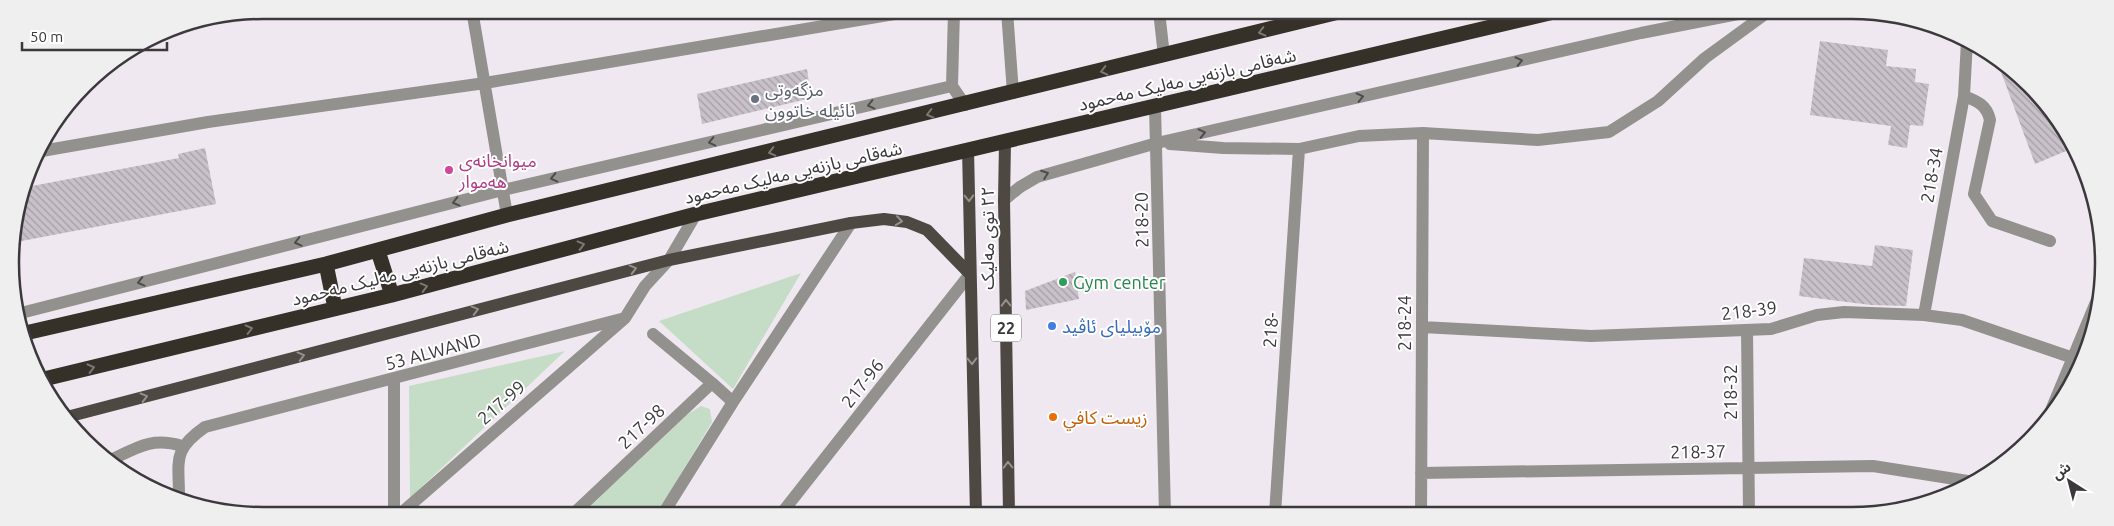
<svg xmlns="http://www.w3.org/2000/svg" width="2114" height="526" viewBox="0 0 2114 526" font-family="Ubuntu,'Noto Sans Arabic',sans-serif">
<defs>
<pattern id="building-back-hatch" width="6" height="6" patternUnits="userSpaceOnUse" patternTransform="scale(1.25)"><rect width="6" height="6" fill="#c9c1ca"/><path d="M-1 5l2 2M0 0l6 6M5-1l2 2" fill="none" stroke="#a49ea5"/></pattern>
</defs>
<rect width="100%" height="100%" fill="#f0e8f0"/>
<path fill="#c5ddc6" d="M 801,273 L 733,389 L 659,321 Z
M 565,351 L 410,498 L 409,386 Z
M 701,406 L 710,409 L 712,422 L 657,514 L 582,514 L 688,414 Z"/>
<path fill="url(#building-back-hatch)" d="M 1820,41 L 1888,50 L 1886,66 L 1916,69 L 1915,82 L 1929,84 L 1923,126 L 1910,125 L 1907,148 L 1888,145 L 1891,126 L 1810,115 Z
M 1997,61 L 2052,109 L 2071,149 L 2035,164 Z
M 807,69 L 811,98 L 702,124 L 697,94 Z
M 205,148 L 216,204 L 11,243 L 27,187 L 179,158 L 178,154 Z
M 1875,245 L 1913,250 L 1906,306 L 1871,305 L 1799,296 L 1804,258 L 1872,266 Z
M 1075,272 L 1079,299 L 1026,310 L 1025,291 Z"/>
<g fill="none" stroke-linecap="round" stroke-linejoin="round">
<path stroke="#93918d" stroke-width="12" d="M 472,10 L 507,215
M 954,11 L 952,86 L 965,105
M 1007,11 L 1013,93
M 1159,11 L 1164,56
M 1964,96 C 1977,101 1987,105 1990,120 L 1974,194 L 1992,221 L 2050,241
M 1155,106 L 1165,514
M 1170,144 L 1223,148 L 1299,149 L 1359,136 L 1423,133 L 1538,140 L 1609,132 L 1658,101 L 1705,58 L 1768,12
M 36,152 L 208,122 L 485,83 L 912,11
M 1004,200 L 1020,187 L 1037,177 L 1157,143 L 1641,33 L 1748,12
M 17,314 L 503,190 L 952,86
M 1924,315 L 1964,96 L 1967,41
M 1422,327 L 1591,336 L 1771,329 L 1817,315 L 1844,312 L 1924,315 L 1962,320 L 2082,361
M 1747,330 L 1749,514
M 653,334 L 712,383
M 394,379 L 394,514
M 2049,415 L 2101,290
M 111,460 C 138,447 152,437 182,446
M 1421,473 L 1873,466 L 1974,482
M 179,497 C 179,460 172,450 205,427 L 625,318 L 645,286 L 669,260 L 696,214
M 400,514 L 624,319
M 573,514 L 712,383 L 733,402
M 663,514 L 733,402 L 851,223
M 781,514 L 970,274
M 1275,514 L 1299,149
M 1421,514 L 1423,133"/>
<path stroke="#4d4942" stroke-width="12" d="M 1005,142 L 1004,200 L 1009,514
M 968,149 L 976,514
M 63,418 L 669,260 L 851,223 L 884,219 L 907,222 L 927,230 L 970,274"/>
<path stroke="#353129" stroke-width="15" d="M 378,251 L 392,295
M 326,264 L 335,308
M 21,334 L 326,264 L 507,215 L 1343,11
M 44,379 L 392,295 L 696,214 L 1554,12"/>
</g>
<defs><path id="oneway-chevron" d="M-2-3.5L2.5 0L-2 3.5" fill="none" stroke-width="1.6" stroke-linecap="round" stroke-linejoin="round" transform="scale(1.25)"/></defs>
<g stroke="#7c7974">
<use href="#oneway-chevron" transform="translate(1262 32) rotate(166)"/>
<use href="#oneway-chevron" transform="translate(1104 71) rotate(166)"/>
<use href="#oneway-chevron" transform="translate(930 114) rotate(166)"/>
<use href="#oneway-chevron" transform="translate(772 152) rotate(166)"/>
<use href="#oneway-chevron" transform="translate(581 245) rotate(-15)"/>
<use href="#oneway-chevron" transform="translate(424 287) rotate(-15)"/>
<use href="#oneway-chevron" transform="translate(249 329) rotate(-14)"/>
<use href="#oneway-chevron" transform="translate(91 368) rotate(-14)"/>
</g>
<g stroke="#4d4b4c">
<use href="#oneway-chevron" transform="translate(1519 61) rotate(-13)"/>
<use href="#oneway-chevron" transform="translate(1360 97) rotate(-13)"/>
<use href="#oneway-chevron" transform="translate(871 105) rotate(167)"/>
<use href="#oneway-chevron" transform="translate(1202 133) rotate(-13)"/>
<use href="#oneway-chevron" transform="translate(712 142) rotate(167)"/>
<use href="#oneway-chevron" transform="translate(1045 174) rotate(-20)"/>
<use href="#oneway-chevron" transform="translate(554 178) rotate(167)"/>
<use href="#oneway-chevron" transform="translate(456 202) rotate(166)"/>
<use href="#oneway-chevron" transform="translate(298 242) rotate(166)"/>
<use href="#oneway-chevron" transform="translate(141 282) rotate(166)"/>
</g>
<g stroke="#94928e">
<use href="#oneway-chevron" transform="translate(969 198) rotate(89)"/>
<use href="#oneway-chevron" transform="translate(899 221) rotate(8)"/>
<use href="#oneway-chevron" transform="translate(633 269) rotate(-15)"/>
<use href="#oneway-chevron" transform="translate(1006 303) rotate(-91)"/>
<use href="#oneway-chevron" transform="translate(475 310) rotate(-15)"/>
<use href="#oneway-chevron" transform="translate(301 356) rotate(-15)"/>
<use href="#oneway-chevron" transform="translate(972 361) rotate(89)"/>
<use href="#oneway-chevron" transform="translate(144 397) rotate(-15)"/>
<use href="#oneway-chevron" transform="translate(1008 465) rotate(-91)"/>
</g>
<circle fill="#6b7280" stroke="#fff" stroke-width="2" cx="755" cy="99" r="5"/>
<circle fill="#d1479c" stroke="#fff" stroke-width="2" cx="449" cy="170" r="5"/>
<circle fill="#2e9e5b" stroke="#fff" stroke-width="2" cx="1063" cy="282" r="5"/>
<circle fill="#3f7fe0" stroke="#fff" stroke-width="2" cx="1052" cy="326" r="5"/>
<circle fill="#e8710a" stroke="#fff" stroke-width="2" cx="1053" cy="417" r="5"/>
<g text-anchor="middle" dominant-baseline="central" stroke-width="4" stroke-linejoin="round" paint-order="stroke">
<rect fill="#fff" stroke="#767476" stroke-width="1" x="991" y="314.5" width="30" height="27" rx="4"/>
<g font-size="16" font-weight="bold" fill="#3c393c">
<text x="1006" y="328">22</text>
</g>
<g font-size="18" fill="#3c393c" stroke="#fff">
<text transform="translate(1187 79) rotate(-13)">شەقامی بازنەیی مەلیک مەحمود</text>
<text transform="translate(793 172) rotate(-13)">شەقامی بازنەیی مەلیک مەحمود</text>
<text transform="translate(1931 175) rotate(-80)">218-34</text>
<text transform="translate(1141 220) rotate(-91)">218-20</text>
<text transform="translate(987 238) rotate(-90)">٢٢ توی مەلیک</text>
<text transform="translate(400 272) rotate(-14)">شەقامی بازنەیی مەلیک مەحمود</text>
<text transform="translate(1749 310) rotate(-7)">218-39</text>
<text transform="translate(1404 323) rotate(-90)">218-24</text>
<text transform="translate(1270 330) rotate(-86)">218-</text>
<text transform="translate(433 351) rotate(-15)">53 ALWAND</text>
<text transform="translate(862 383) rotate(-52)">217-96</text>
<text transform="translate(1730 392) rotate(-90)">218-32</text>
<text transform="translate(501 402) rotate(-41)">217-99</text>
<text transform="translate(641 426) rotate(-43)">217-98</text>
<text transform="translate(1698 451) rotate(-1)">218-37</text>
</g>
<g font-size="18" fill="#5b616d" stroke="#fff" text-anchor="start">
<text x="765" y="89">مزگەوتی<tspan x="765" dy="21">نائیلە خاتوون</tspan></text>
</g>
<g font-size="18" fill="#b23c85" stroke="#fff" text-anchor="start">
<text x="459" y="160">میوانخانەی<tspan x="459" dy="21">هەموار</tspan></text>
</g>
<g font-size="18" fill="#27864d" stroke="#fff" text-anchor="start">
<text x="1073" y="282">Gym center</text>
</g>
<g font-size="18" fill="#366cbe" stroke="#fff" text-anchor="start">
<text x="1062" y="326">مۆبیلیای ئاڤید</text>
</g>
<g font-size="18" fill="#c56008" stroke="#fff" text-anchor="start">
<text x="1063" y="417">زيست كافي</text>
</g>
</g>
<path d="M0 0H2114V526H0ZM263 19H1851A244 244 0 0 1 2095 263V263A244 244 0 0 1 1851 507H263A244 244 0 0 1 19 263V263A244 244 0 0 1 263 19Z" fill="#efefef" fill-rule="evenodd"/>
<path fill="none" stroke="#3c393c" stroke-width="2.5" d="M263 19H1851A244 244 0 0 1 2095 263V263A244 244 0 0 1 1851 507H263A244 244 0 0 1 19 263V263A244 244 0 0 1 263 19Z"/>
<g transform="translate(2069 481) rotate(324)" stroke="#ffffff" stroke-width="4" paint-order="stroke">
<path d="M0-4L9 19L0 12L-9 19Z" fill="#3c393c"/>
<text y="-8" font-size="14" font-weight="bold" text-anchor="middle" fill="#3c393c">ش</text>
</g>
<path d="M22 42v8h145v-8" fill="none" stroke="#3c393c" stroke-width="2.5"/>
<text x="30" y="42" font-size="15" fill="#3c393c" stroke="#ffffff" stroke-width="4" paint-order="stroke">50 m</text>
</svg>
